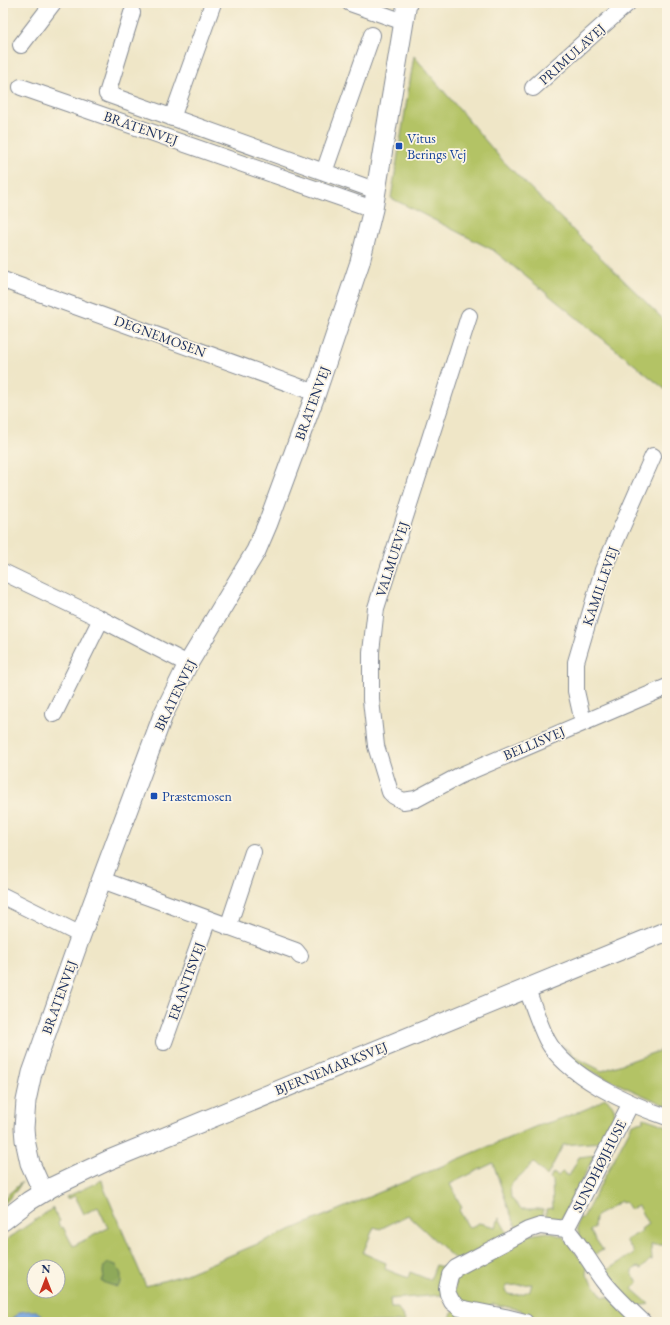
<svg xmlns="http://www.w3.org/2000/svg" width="670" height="1325" viewBox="0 0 670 1325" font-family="'EB Garamond',serif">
<rect width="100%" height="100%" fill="#fcf5e5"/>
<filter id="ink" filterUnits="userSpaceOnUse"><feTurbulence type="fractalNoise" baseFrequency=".025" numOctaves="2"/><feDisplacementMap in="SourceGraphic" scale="8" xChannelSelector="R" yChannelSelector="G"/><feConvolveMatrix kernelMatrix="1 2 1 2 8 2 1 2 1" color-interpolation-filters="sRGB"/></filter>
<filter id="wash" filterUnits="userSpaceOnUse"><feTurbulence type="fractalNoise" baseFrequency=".012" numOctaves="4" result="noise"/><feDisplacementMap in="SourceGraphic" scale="16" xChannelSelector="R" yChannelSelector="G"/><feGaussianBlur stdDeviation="0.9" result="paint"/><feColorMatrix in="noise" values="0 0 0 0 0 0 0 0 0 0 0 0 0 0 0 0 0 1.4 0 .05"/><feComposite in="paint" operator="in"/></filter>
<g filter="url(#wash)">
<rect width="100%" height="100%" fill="#efe6c7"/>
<path fill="#b3c365" stroke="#677962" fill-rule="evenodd" d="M 414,56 L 502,160 L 667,323 L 667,391 L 493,250 L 391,198 Z
M 561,1044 L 577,1058 L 602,1071 L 667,1048 L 667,1106 L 616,1083 L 585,1068 L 575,1060 Z
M 604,1098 C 625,1110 610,1126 602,1142 L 563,1145 L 547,1176 L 534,1163 L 510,1185 L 511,1198 L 521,1209 L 543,1209 L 543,1220 L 517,1229 L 509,1210 L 493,1163 L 450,1184 L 462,1208 L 459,1210 L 469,1228 L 479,1223 L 496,1227 L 499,1218 L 508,1234 L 457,1261 L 408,1215 L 380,1229 L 374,1227 L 363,1253 L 386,1263 L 385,1269 L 408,1278 L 410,1272 L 430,1280 L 436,1265 L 447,1269 L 442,1295 L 390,1299 L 391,1308 L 398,1308 L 405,1320 L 404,1322 L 50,1322 L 47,1319 L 14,1316 L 8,1322 L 3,1322 L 3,1242 L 53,1208 L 60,1221 L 58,1223 L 61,1228 L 63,1227 L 73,1246 L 108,1228 L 98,1207 L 84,1214 L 75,1196 L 67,1199 L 66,1197 L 102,1180 L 104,1188 L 146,1286 L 186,1274 L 537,1126 C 549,1123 598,1107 604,1098 ZM 34,1267 L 58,1267 L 58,1291 L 34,1291 Z
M 644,1118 L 667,1126 L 667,1218 L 665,1224 L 667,1228 L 667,1245 L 651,1245 L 652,1260 L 650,1260 L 641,1269 L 638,1267 L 634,1269 L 632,1275 L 638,1282 L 632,1289 L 649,1304 L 635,1307 L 604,1272 L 634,1253 L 626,1240 L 642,1231 L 641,1229 L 648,1224 L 638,1206 L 630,1210 L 625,1202 L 622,1203 L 621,1201 L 595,1217 L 594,1228 L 590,1231 L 603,1250 L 594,1255 C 585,1243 573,1234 579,1218 L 583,1218 L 632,1125 L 638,1122 L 643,1121 Z
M 595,1155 L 562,1218 L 558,1220 L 546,1220 L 546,1209 L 553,1208 L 552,1181 L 550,1179 L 553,1173 L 558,1176 L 562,1172 L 569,1176 L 579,1157 Z
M 22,1182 L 16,1191 L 3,1205 L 3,1199 Z
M 548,1232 L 564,1237 L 587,1268 L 586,1274 L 603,1297 L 609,1297 L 635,1322 L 544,1322 L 524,1316 L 521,1310 L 493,1304 L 487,1308 L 467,1305 L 454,1294 L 456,1276 L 472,1265 L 478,1267 L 503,1254 L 504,1248 L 529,1235 ZM 532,1284 L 530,1290 C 524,1294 515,1296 508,1294 L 505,1290 L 506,1286 Z
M 453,1311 L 482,1318 L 481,1322 L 448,1322 Z"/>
<path fill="#8ea95a" stroke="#546c5c" d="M 109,1263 L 116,1265 L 121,1274 L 121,1284 L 117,1287 L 102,1282 L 103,1278 L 104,1277 C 102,1272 103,1265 109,1263 Z"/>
<path fill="#77a5df" stroke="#496a9e" d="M 28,1311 L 36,1311 L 50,1322 L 8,1322 L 20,1312 Z"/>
</g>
<g filter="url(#ink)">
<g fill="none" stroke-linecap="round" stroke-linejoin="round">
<g stroke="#858a92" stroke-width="18">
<path id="minor" d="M 350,3 L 404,22
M 132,13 L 107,94 L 377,191
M 21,45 L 53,3
M 21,87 L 373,209
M 533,88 L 628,3
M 172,118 L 213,3
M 324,172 L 372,35
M 3,280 L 316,393
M 469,316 L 376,608 L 371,652 L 371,700 L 376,746 L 390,792 L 394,796 L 403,801 L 416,799 L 459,776 L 667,687
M 3,572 L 97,617 L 188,664
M 54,714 L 101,619
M 583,722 L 576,691 L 576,662 L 603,570 L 653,456
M 102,880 L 296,951 L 300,956
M 3,896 L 81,935
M 228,927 L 253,852
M 527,989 C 533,1005 539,1024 547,1040 C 567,1077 629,1104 667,1117
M 164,1042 L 208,919
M 566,1229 L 631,1103
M 525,1322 L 505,1317 L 460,1308 L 452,1302 L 448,1294 L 447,1288 L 450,1275 L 456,1268 L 528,1230 L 540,1226 L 566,1229 C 581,1245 591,1265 604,1282 C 615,1296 629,1309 643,1322"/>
</g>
<g stroke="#858a92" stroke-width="21">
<path id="tertiary" d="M 44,1192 L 38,1181 L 30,1163 L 25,1140 L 24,1128 L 26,1101 L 32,1073 L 81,935 L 163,715 L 188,664 L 256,551 L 268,523 L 316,393 L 360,262 L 373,209 L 407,3
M 3,1221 L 29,1201 L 52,1187 L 109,1160 L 667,931"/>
</g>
<use href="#minor" stroke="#fff" stroke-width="16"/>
<use href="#tertiary" stroke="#fff" stroke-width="19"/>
</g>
</g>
<g fill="#1a4fb4" stroke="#fcf5e5" stroke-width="1.5">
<rect x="395" y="142" width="8" height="8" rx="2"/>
<rect x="150" y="792" width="8" height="8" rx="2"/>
</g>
<g text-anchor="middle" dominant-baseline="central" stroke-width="3.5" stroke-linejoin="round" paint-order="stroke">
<g font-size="14" fill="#1b2f5e" stroke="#fcf5e5">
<text transform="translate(572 54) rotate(-42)">PRIMULAVEJ</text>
<text transform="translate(141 128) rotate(19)">BRATENVEJ</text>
<text transform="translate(160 336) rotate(20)">DEGNEMOSEN</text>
<text transform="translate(312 403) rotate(-70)">BRATENVEJ</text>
<text transform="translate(392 559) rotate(-72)">VALMUEVEJ</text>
<text transform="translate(600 586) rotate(-71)">KAMILLEVEJ</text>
<text transform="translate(175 695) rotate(-64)">BRATENVEJ</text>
<text transform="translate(534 743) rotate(-23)">BELLISVEJ</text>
<text transform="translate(186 981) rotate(-70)">ERANTISVEJ</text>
<text transform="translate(59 997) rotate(-70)">BRATENVEJ</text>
<text transform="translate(331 1068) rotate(-22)">BJERNEMARKSVEJ</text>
<text transform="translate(599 1166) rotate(-63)">SUNDHØJHUSE</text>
</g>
<g font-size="14" fill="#164399" stroke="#fcf5e5" text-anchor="start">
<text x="407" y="138">Vitus<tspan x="407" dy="16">Berings Vej</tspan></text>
<text x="162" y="796">Præstemosen</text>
</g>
</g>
<rect width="670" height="1325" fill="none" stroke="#fcf5e5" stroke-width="16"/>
<g transform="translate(46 1279)"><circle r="19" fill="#fcf5e5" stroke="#a2a6af"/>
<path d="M0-3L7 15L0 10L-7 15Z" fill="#c8321e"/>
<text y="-6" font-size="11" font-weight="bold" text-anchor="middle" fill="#1b2f5e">N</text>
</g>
</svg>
